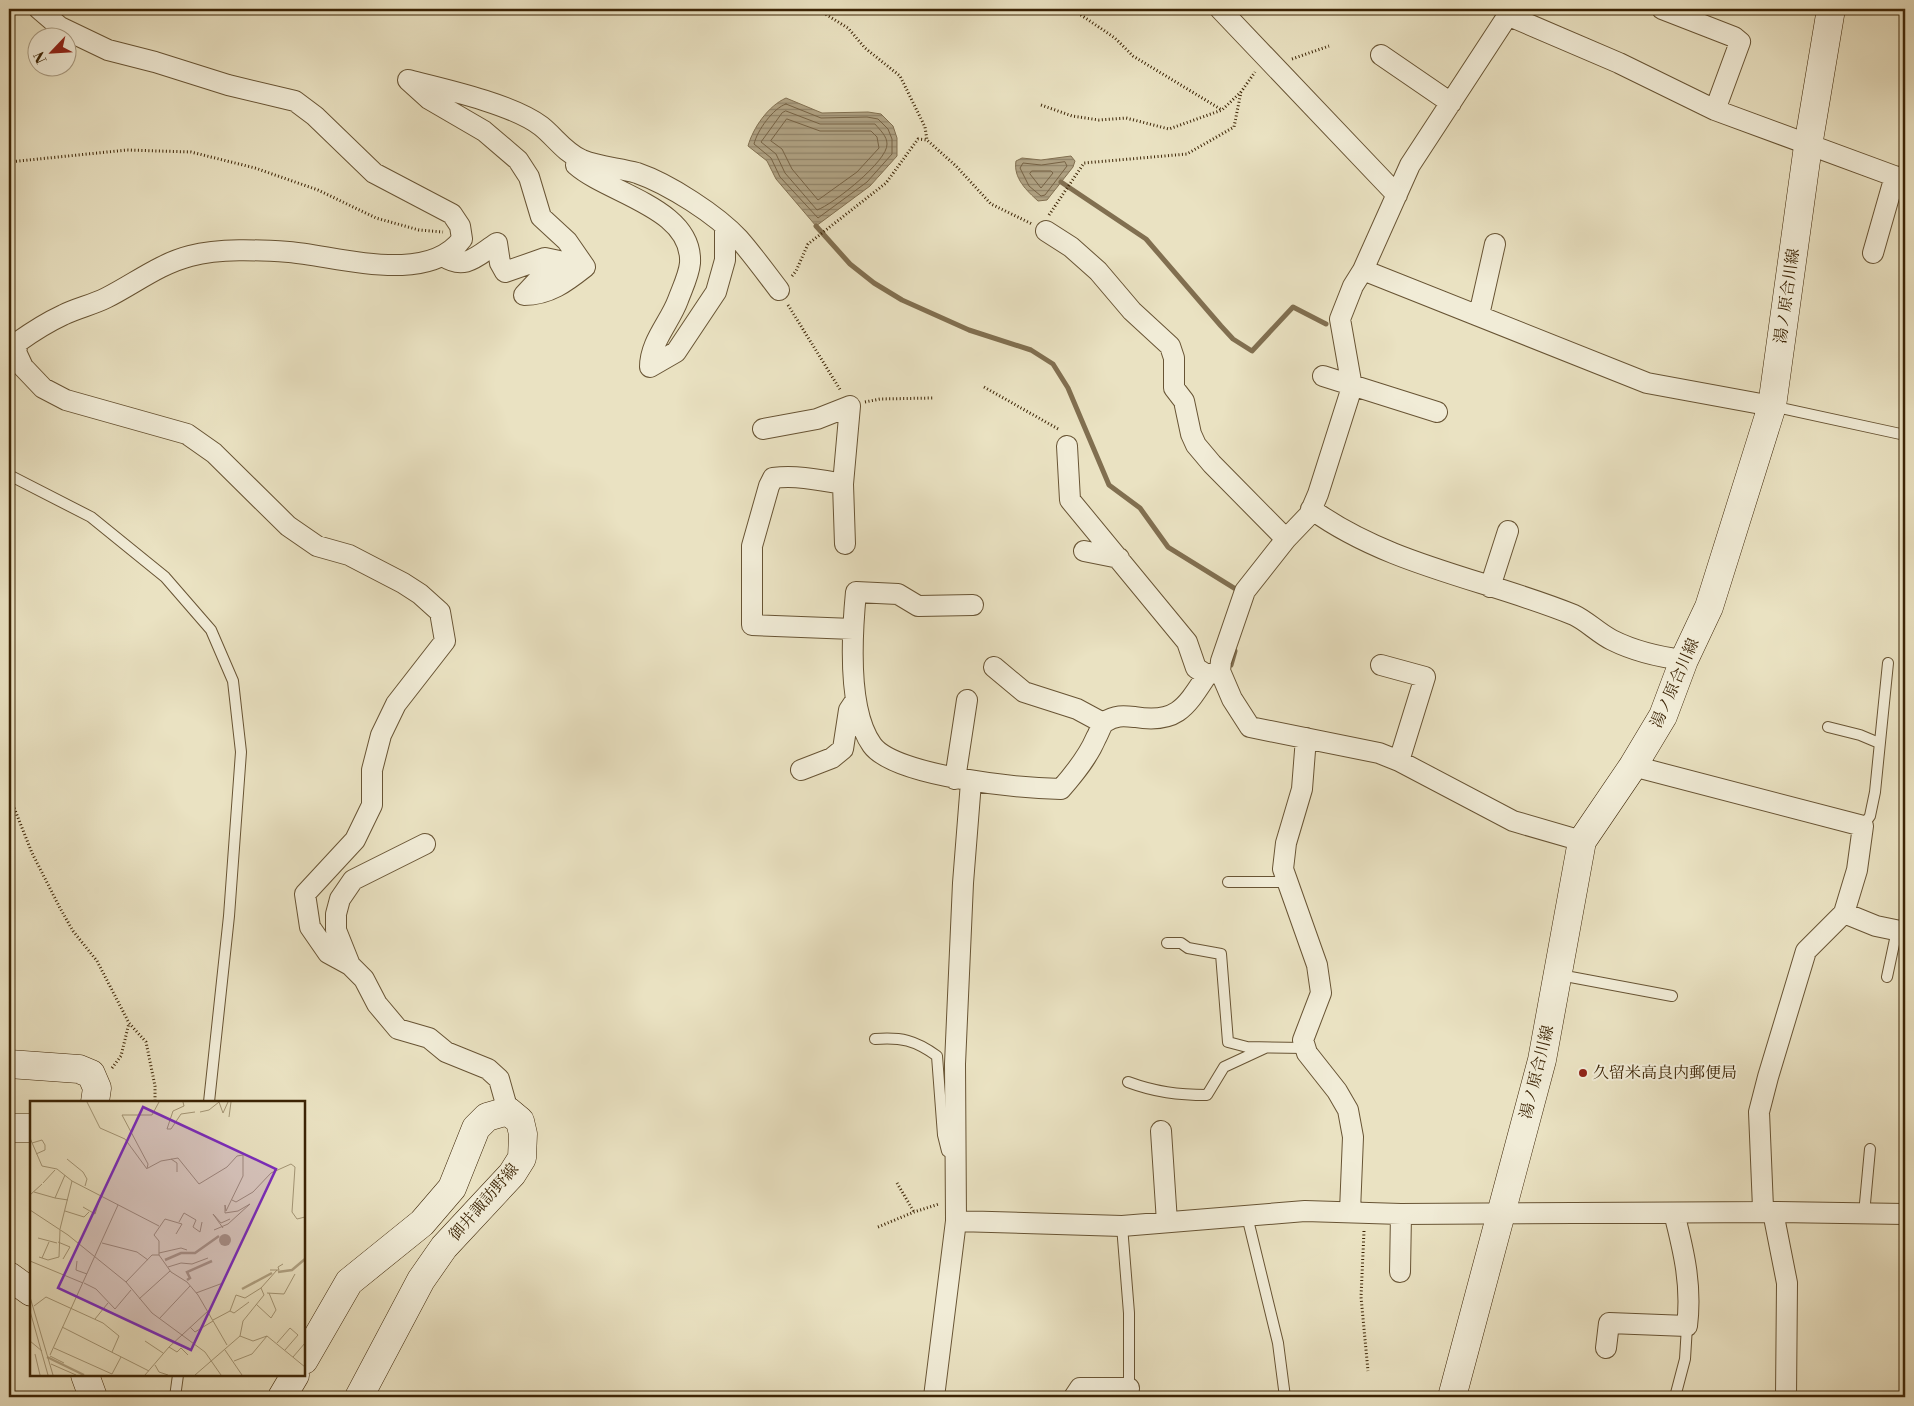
<svg xmlns="http://www.w3.org/2000/svg" width="1914" height="1406" viewBox="0 0 1914 1406" font-family="'Libre Bodoni','Noto Serif JP',serif">
<defs>
<pattern id="water-rules" width="6" height="5" patternUnits="userSpaceOnUse" patternTransform="scale(1.25)"><rect width="6" height="5" fill="#afa182"/><path d="M0 2.5h6" fill="none" stroke="#908368"/></pattern>
</defs>
<rect width="100%" height="100%" fill="#eae2c2"/>
<filter id="stains"><feTurbulence type="fractalNoise" baseFrequency=".004" numOctaves="4"/><feColorMatrix values="0 0 0 0 .2 0 0 0 0 .09 0 0 0 0 .02 0 0 0 .5 -.17"/></filter>
<radialGradient id="worn" r=".72"><stop offset=".6" stop-color="#630" stop-opacity="0"/><stop offset="1" stop-color="#630" stop-opacity=".3"/></radialGradient>
<path fill="url(#water-rules)" stroke="#816f50" d="M 786,98 L 822,113 L 868,112 L 881,114 L 893,126 L 897,138 L 897,156 L 870,186 L 816,226 L 776,179 L 767,161 L 748,146 C 753,128 768,106 786,98 Z
M 1071,156 L 1075,161 L 1073,167 L 1047,200 L 1038,201 C 1027,191 1013,178 1016,161 L 1022,158 L 1041,160 Z"/>
<g fill="none" stroke-linecap="round" stroke-linejoin="round">
<path stroke="#766244" stroke-width="1" d="M 786,104 L 821,118 L 867,117 L 878,119 L 888,129 L 892,139 L 892,154 L 867,182 L 818,218 L 780,177 L 771,158 L 754,144 C 757,131 773,108 786,104 Z
M 786,111 L 820,124 L 875,124 C 880,130 887,136 887,144 C 888,161 832,205 817,210 L 785,173 L 776,154 L 761,142 L 782,113 Z
M 787,119 L 820,131 L 871,131 L 877,137 L 879,148 L 857,172 L 818,200 L 792,169 L 782,149 L 771,141 Z
M 1065,162 L 1067,166 L 1045,195 L 1041,196 L 1029,186 L 1020,168 L 1023,163 L 1041,165 Z
M 1032,171 L 1051,171 L 1053,173 L 1041,188 L 1030,174 Z"/>
<path stroke="#816f50" stroke-width="5" d="M 1061,182 L 1146,239 L 1221,326 L 1233,339 L 1252,351 L 1293,307 L 1326,324
M 816,226 L 850,264 L 874,283 L 902,300 L 969,330 L 1031,350 L 1053,364 L 1068,388 L 1109,485 L 1140,508 L 1168,547 L 1239,591
M 1231,665 L 1235,651"/>
<g stroke="#685434" stroke-width="12">
<path id="service" d="M 1772,406 L 1905,435
M 9,475 L 91,517 L 165,577 L 211,630 L 233,681 L 241,752 L 229,916 L 209,1102
M 1828,727 L 1860,735 L 1879,743
M 1863,826 L 1870,816 L 1875,792 L 1888,663
M 1228,882 L 1287,882
M 1167,943 L 1181,943 L 1188,948 L 1221,954 L 1228,1042 L 1247,1047 L 1305,1048
M 1560,975 L 1672,996
M 1887,977 L 1897,930
M 875,1039 C 901,1037 915,1040 937,1056 L 943,1135 L 947,1151 L 953,1155
M 1128,1082 C 1155,1092 1178,1095 1207,1095 L 1224,1067 L 1265,1048
M 1864,1214 L 1870,1149
M 1247,1216 L 1278,1343 L 1285,1397
M 1122,1226 L 1129,1313 L 1129,1388
M 175,1397 L 178,1375
M 1675,1397 L 1685,1359 L 1687,1326"/>
</g>
<g stroke="#685434" stroke-width="22">
<path id="minor" d="M 39,9 L 60,27 L 108,50 L 155,62 L 228,85 L 295,101 L 315,116 L 374,173 L 452,214 L 460,226 L 462,239 C 427,286 338,256 289,252 C 258,250 220,248 190,256 C 159,264 134,284 106,298 C 92,305 77,308 63,315 C 48,322 32,332 18,342 L 16,352 L 23,367 L 43,388 L 66,400 L 187,434 L 214,453 L 288,526 L 317,546 L 349,555 L 403,583 L 420,594 L 440,612 L 445,641 L 396,704 L 381,735 L 372,770 L 372,805 L 355,840 L 305,894 L 310,927 L 328,953 L 350,965 L 364,979 L 377,1004 L 398,1029 L 429,1038 L 446,1052 L 488,1069 L 499,1079 L 508,1111
M 1220,9 L 1397,195
M 1512,9 L 1410,165 L 1363,270 L 1353,286 L 1340,319 L 1352,387 L 1318,494 L 1309,515 L 1286,539 L 1245,591 L 1221,661 L 1220,671 L 1232,699 L 1250,727 L 1379,753 L 1399,761 L 1513,821 L 1582,841
M 1662,9 L 1734,37 L 1740,42 L 1715,110
M 1507,15 L 1619,63 L 1715,110 L 1905,180
M 1381,55 L 1451,103
M 576,165 C 609,194 693,208 690,263 C 689,275 682,289 678,300 C 670,322 650,342 650,367 L 676,352 L 716,292 L 725,260 L 725,227
M 1046,231 L 1071,247 L 1098,271 L 1132,311 L 1170,346 L 1174,358 L 1174,388 L 1184,401 L 1191,434 L 1196,445 L 1212,464 L 1286,539
M 1873,253 L 1895,176
M 443,256 C 465,271 477,256 497,243 L 500,263 L 505,272 L 545,258 L 564,262 L 538,280 L 524,295 C 549,295 566,282 585,267 L 567,241 L 541,217 L 529,177 L 518,160 L 484,131 L 429,99 L 408,80 C 444,89 512,104 541,126 C 555,137 564,152 582,160 C 599,167 619,168 637,173 C 669,184 717,215 739,239 C 753,255 766,273 779,290
M 1363,270 L 1647,383 L 1772,406
M 1479,315 L 1495,244
M 1323,376 L 1437,412
M 763,429 L 817,419 L 850,406 L 843,484 C 820,480 797,475 773,478 L 769,486 L 752,546 L 752,625 L 853,629
M 1067,446 L 1070,500 L 1187,642 L 1196,668 L 1207,675
M 843,484 L 845,544
M 1311,509 C 1390,566 1486,579 1574,615 C 1587,621 1598,633 1612,640 C 1634,651 1659,657 1684,660
M 1084,551 L 1119,558
M 1490,587 L 1508,531
M 973,605 L 918,606 L 898,594 L 856,592 C 852,633 847,710 872,745 C 895,777 1021,788 1061,789 C 1075,773 1088,757 1096,738 C 1099,733 1101,725 1105,722 C 1115,715 1124,716 1135,717 C 1177,724 1186,707 1207,675 L 1220,671
M 1381,665 L 1425,677 L 1399,761
M 994,667 L 1024,692 L 1077,709 L 1103,723
M 1306,738 L 1302,789 L 1286,843 L 1283,869 L 1317,965 L 1321,993 L 1303,1040 L 1307,1053 L 1337,1091 L 1348,1110 L 1353,1137 L 1350,1211
M 1633,766 L 1863,826 L 1857,870 L 1844,913 L 1806,951 L 1768,1077 L 1759,1112 L 1763,1208
M 801,770 L 832,758 L 843,749 L 849,710 L 855,701
M 955,779 L 967,700
M 1844,913 L 1876,926 L 1905,932
M 350,965 L 336,930 L 336,914 L 340,899 L 353,880 L 425,844
M 1161,1131 L 1167,1222
M 1773,1212 L 1787,1283 L 1786,1397
M 956,1221 L 1122,1226 L 1305,1211 L 1401,1214 L 1773,1212 L 1905,1214
M 1400,1272 L 1401,1214
M 1606,1348 L 1609,1323 L 1687,1326 C 1692,1286 1684,1252 1674,1213
M 934,1397 L 956,1221 L 955,1064 L 963,883 L 971,782
M 1074,1397 L 1080,1388 L 1129,1388 L 1128,1397"/>
</g>
<g stroke="#3c2405" stroke-width="29">
<path id="secondary" d="M 9,1064 L 79,1069 L 91,1074 L 97,1088 L 95,1102
M 9,1128 L 31,1128
M 9,1276 L 31,1292
M 304,1360 L 349,1282 L 422,1223 L 452,1188 L 476,1128 L 487,1117 L 508,1111 L 520,1121 L 523,1134 L 522,1158 L 512,1174 L 444,1247 L 421,1280 L 359,1397
M 85,1375 L 93,1397
M 282,1397 L 295,1375
M 1452,1397 L 1542,1060 L 1582,841 L 1633,766 L 1663,716 L 1684,660 L 1709,607 L 1772,406 L 1808,146 L 1831,9"/>
</g>
<path stroke="#3c2405" stroke-width="3" stroke-dasharray="1 2.5" stroke-linecap="butt" d="M 817,9 L 848,28 L 865,48 L 900,76 L 925,127 L 927,140 L 956,166 L 991,204 L 1032,224
M 1072,9 L 1115,38 L 1133,56 L 1222,110
M 1292,59 L 1329,46
M 1041,105 L 1072,116 L 1099,120 L 1126,118 L 1169,129 L 1222,110 L 1241,92
M 9,162 L 127,150 L 191,152 L 255,168 L 318,190 L 376,218 L 419,230 L 443,232
M 1049,215 L 1084,163 L 1187,154 L 1234,127 L 1241,92 L 1255,72
M 792,276 L 796,271 L 808,244 L 886,183 L 918,139 L 927,140
M 788,305 L 841,391
M 984,387 L 1060,430
M 865,402 L 880,399 L 933,398
M 9,795 L 32,853 L 60,908 L 73,931 L 97,961 L 129,1023 L 146,1042 L 155,1086 L 155,1102
M 112,1068 L 121,1056 L 129,1023
M 897,1183 L 914,1212
M 878,1227 L 914,1212 L 939,1204
M 1364,1231 L 1361,1297 L 1368,1371"/>
<use href="#service" stroke="#f1ecd7" stroke-width="10"/>
<use href="#minor" stroke="#f1ecd7" stroke-width="20"/>
<use href="#secondary" stroke="#f1ecd7" stroke-width="28"/>
</g>
<circle fill="#8f2418" stroke="#f1ecd7" stroke-width="2" cx="1583" cy="1073" r="5"/>
<g text-anchor="middle" dominant-baseline="central" stroke-width="4" stroke-linejoin="round" paint-order="stroke">
<g font-size="16" fill="#3c2405" stroke="#f1ecd7">
<text transform="translate(1787 296) rotate(-82)">湯ノ原合川線</text>
<text transform="translate(1675 683) rotate(-66)">湯ノ原合川線</text>
<text transform="translate(1537 1072) rotate(-76)">湯ノ原合川線</text>
<text transform="translate(484 1202) rotate(-49)">御井諏訪野線</text>
</g>
<g font-size="16" fill="#3c2405" stroke="#f1ecd7" text-anchor="start">
<text x="1593" y="1073">久留米高良内郵便局</text>
</g>
</g>
<g transform="translate(30 1101)">
<rect width="275" height="275" fill="#eae2c2"/>
<path d="M189 139a6 6 0 1 1 12 0a6 6 0 1 1-12 0Z" fill="#afa182"/>
<path fill="none" stroke="#afa182" stroke-width="2.5" d="M 135,159 L 151,152 L 165,152 L 189,135M 248,171 L 262,169 L 275,158M 157,179 L 160,177 L 157,171 L 182,160M 212,188 L 242,172M 17,256 L 54,274"/>
<path fill="none" stroke="#a49676" stroke-width="1" d="M 57,1 L 70,27 L 95,38 L 117,68 L 118,63 L 92,14 L 122,14 L 129,1M 153,1 L 154,5 L 143,10 L 137,28 L 141,28 L 151,13 L 165,11M 170,11 L 179,9 L 189,1 L 193,12 L 198,1M 199,16 L 201,1M 0,37 L 12,65 L 27,68 L 42,80 L 129,125M 2,42 L 12,39 L 15,44 L 15,49 L 6,53M 37,58 L 53,71 L 57,78 L 55,85M 141,58 L 147,62 L 147,71M 118,67 L 131,60 L 148,57 L 169,83 L 197,66 L 207,55 L 213,54 L 213,75 L 196,110 L 195,104 L 195,112 L 208,110 L 220,103 L 198,123 L 184,129M 35,74 L 25,97 L 38,99M 13,82 L 25,69M 4,91 L 25,97M 0,94 L 12,83M 202,99 L 206,101 L 223,91 L 241,72 L 261,63 L 265,66 L 262,111 L 267,118 L 275,116M 53,106 L 65,113 L 71,94M 0,109 L 38,134 L 96,181 L 122,212 L 175,251 L 191,274M 35,110 L 54,116 L 59,111M 149,121 L 154,112 L 166,119 L 163,126 L 170,131 L 172,121M 193,127 L 183,113 L 191,122 L 200,118M 30,128 L 42,80M 146,133 L 152,123 L 135,118 L 124,134 L 129,140 L 129,154 L 141,171 L 157,181 L 168,194 L 197,244M 8,137 L 27,142M 28,141 L 40,146 L 33,158M 72,142 L 107,151 L 118,159M 129,152 L 151,147 L 157,149M 9,156 L 18,159 L 29,156 L 30,129M 12,157 L 19,141M 0,160 L 53,182M 47,160 L 46,169 L 57,173M 138,166 L 151,162 L 162,163 L 178,157M 240,169 L 249,169 L 248,166 L 253,163M 96,181 L 122,154 L 129,154M 54,182 L 66,188 L 85,208 L 101,189M 166,192 L 193,182M 237,192 L 254,193 L 265,173M 0,196 L 23,274M 109,198 L 140,170M 226,203 L 241,217 L 246,209 L 239,192M 4,205 L 16,196 L 73,222 L 89,235 L 82,251M 0,210 L 18,274M 200,210 L 204,212 L 219,201M 65,218 L 78,202M 129,218 L 160,185M 183,219 L 200,210 L 206,194 L 215,197 L 231,187 L 247,169M 32,226 L 119,270M 160,226 L 165,231 L 183,220M 210,235 L 223,240 L 237,235 L 275,266M 0,240 L 12,250M 115,240 L 133,252M 247,242 L 260,227 L 268,234 L 255,249M 139,246 L 147,251 L 151,247 L 158,254M 24,247 L 82,273M 195,249 L 212,274M 5,253 L 10,274M 20,254 L 88,104M 20,255 L 34,262M 263,256 L 275,242M 204,260 L 222,253 L 237,235M 21,263 L 46,274M 125,264 L 129,271 L 138,274M 82,273 L 91,256M 115,274 L 139,246 L 178,210M 165,274 L 210,235 L 213,220 L 234,194 L 231,187"/>
<path fill="#7b2cbf" fill-opacity="0.15" stroke="#7b2cbf" stroke-width="2.5" d="M 113,6 L 246,68 L 161,249 L 28,187 Z"/>
<rect width="275" height="275" fill="none" stroke="#3c2405" stroke-width="2.5"/>
</g>
<rect width="1914" height="1406" fill="none" stroke="#eae2c2" stroke-width="30"/>
<rect x="10" y="10" width="1894" height="1386" fill="none" stroke="#3c2405" stroke-width="2.5"/>
<rect x="15" y="15" width="1884" height="1376" fill="none" stroke="#3c2405"/>
<g transform="translate(52 52) rotate(245)"><circle r="24" fill="#f1ecd7" stroke="#a99c83"/>
<path d="M0-4L9 19L0 12L-9 19Z" fill="#8f2418"/>
<text y="-8" font-size="14" font-weight="bold" text-anchor="middle" fill="#3c2405">N</text>
</g>
<rect width="100%" height="100%" filter="url(#stains)"/>
<rect width="100%" height="100%" fill="url(#worn)"/>
</svg>
